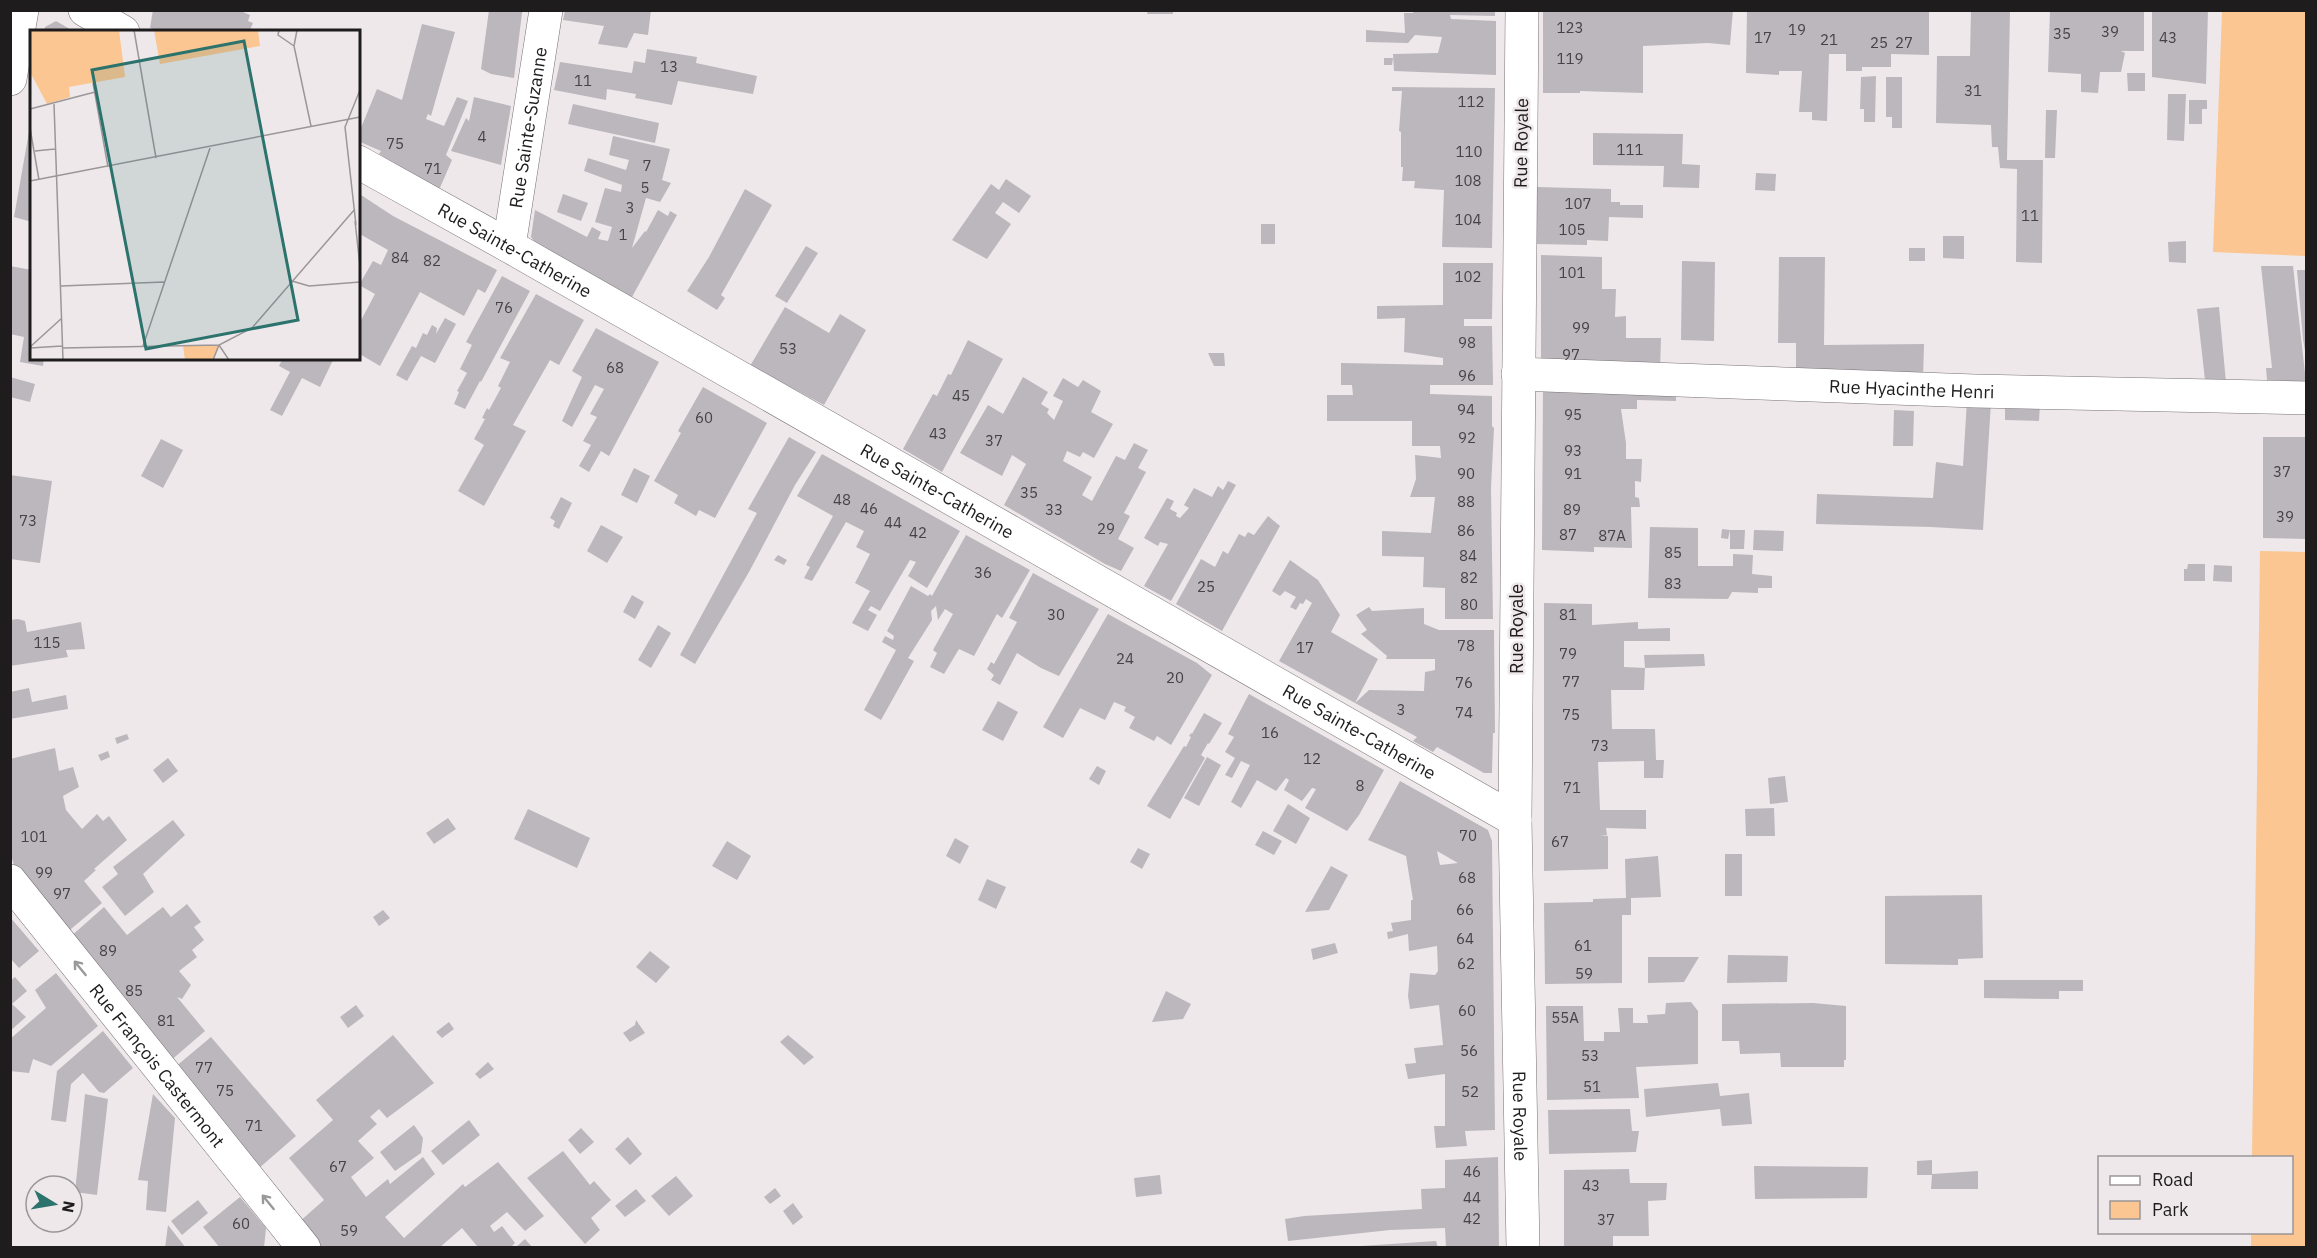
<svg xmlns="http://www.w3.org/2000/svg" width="2317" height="1258" viewBox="0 0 2317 1258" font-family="'IBM Plex Sans',sans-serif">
<rect width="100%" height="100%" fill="#efe8ea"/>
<path fill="#fbc691" d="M 2222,11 L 2306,11 L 2306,256 L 2213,252 Z
M 2260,551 L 2306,552 L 2306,1247 L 2251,1247 L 2251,1233 L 2292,1232 L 2292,1158 L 2252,1157 Z"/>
<path fill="#bbb7bc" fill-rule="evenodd" d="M 153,10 L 238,10 L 250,15 L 248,21 L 253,23 L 249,32 L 161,32 L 150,28 Z
M 489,10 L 524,10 L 522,13 L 514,78 L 491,74 L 481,69 Z
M 565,10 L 651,10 L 648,35 L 634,33 L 627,48 L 598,44 L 604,26 L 563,20 Z
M 1148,10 L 1173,10 L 1173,14 L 1147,14 Z
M 1414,10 L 1495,10 L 1495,16 L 1450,15 L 1451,19 L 1496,21 L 1496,75 L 1394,71 L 1393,54 L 1438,53 L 1442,37 L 1415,35 L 1408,43 L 1366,42 L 1366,30 L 1405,33 L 1404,13 L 1413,13 Z
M 1543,10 L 1733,10 L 1730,45 L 1708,43 L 1643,46 L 1643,93 L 1580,91 L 1580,93 L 1543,93 Z
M 1747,10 L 1929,10 L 1929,55 L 1891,54 L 1891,67 L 1862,67 L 1862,71 L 1846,71 L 1846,54 L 1829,54 L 1827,121 L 1812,120 L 1812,112 L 1799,112 L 1802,71 L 1779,71 L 1779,75 L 1746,73 Z
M 1971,10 L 2010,10 L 2007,160 L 2043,160 L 2042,263 L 2016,262 L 2017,169 L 2000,168 L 1998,147 L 1992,147 L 1991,125 L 1936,123 L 1937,56 L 1970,56 Z
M 2050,10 L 2144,10 L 2144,51 L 2121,51 L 2125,53 L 2121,72 L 2100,72 L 2098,93 L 2081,92 L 2081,74 L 2048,72 Z
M 2152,10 L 2208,10 L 2206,84 L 2152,77 Z
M 56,21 L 75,32 L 44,32 L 45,27 Z
M 422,24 L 455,32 L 431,116 L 428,114 L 426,119 L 444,126 L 457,97 L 468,101 L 446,155 L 452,160 L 439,190 L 379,154 L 381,151 L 358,141 L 358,135 L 377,89 L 402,100 Z
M 647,49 L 697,57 L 696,63 L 757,76 L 753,94 L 678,81 L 672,105 L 635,98 L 636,94 L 607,89 L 606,100 L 554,90 L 560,62 L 632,73 L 634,61 L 645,63 Z
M 1384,58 L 1393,58 L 1392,65 L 1384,65 Z
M 2127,73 L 2145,73 L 2145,91 L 2128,91 Z
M 1876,76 L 1875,122 L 1864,122 L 1864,109 L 1860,109 L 1861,77 Z
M 1886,77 L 1902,77 L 1902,128 L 1892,128 L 1892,117 L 1886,117 Z
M 1392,87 L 1495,88 L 1492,248 L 1442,247 L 1444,190 L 1414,188 L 1415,181 L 1402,181 L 1403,167 L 1401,167 L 1401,132 L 1399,131 L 1402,91 L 1392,91 Z
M 2168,94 L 2186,94 L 2184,141 L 2167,140 Z
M 474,97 L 511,106 L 501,165 L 451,151 L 466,118 L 469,121 Z
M 2189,100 L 2207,100 L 2207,109 L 2202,109 L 2202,124 L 2189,124 Z
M 573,104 L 659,123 L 655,143 L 568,124 Z
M 2046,110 L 2057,110 L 2055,158 L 2045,158 Z
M 30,126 L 32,126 L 32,222 L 14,217 Z
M 1593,133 L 1683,134 L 1682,164 L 1700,165 L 1699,188 L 1663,187 L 1664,166 L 1593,165 Z
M 613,136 L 670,149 L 662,180 L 671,183 L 660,202 L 646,198 L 632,248 L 645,231 L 646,232 L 658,210 L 668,216 L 670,211 L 677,215 L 632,297 L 536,244 L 531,237 L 535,210 L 587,237 L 592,227 L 601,232 L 598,239 L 608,241 L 612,227 L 595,222 L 605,188 L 621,192 L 622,185 L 584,171 L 588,158 L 626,170 L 629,160 L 609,155 Z
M 1756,173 L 1776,174 L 1775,191 L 1755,190 Z
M 1006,179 L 1031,196 L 1019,213 L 1003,202 L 995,213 L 1011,224 L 987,259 L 952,240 L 991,184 L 999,190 Z
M 1537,187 L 1611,189 L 1611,202 L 1620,202 L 1620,205 L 1643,205 L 1643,218 L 1609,217 L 1608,241 L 1587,240 L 1587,245 L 1536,244 Z
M 745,189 L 772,205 L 721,295 L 725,298 L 717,310 L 687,291 L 709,257 Z
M 358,193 L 393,216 L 497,270 L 485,293 L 478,289 L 464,316 L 420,292 L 380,366 L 358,353 L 358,326 L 375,294 L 359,285 L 373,261 L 381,265 L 388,250 L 358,233 Z
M 563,194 L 588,203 L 581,221 L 557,212 Z
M 1261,224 L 1275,224 L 1275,244 L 1261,244 Z
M 1943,236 L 1964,236 L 1964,259 L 1943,258 Z
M 2186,241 L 2186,263 L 2169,262 L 2168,242 Z
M 806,246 L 818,253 L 787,303 L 775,296 Z
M 1909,248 L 1925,248 L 1925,261 L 1909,261 Z
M 1541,255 L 1602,257 L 1602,289 L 1616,289 L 1615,317 L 1626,316 L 1626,338 L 1661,338 L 1660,370 L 1541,370 Z
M 1779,257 L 1825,257 L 1824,345 L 1924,344 L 1923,379 L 1796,377 L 1796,343 L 1778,343 Z
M 1682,261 L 1715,262 L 1714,341 L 1681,340 Z
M 1443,263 L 1493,263 L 1492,319 L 1464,319 L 1464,326 L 1492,326 L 1493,385 L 1430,385 L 1430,394 L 1492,396 L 1492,426 L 1494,428 L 1491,488 L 1493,619 L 1445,619 L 1445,588 L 1423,587 L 1424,557 L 1382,556 L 1382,531 L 1431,533 L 1435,497 L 1410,497 L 1416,479 L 1415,455 L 1441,458 L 1440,446 L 1412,446 L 1412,421 L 1327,421 L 1327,395 L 1353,395 L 1352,385 L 1341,385 L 1341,363 L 1443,365 L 1443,358 L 1404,352 L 1405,318 L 1377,319 L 1377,306 L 1443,305 Z
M 10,266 L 32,270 L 32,358 L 44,358 L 43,366 L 20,362 L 24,337 L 10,334 Z
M 2261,266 L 2293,266 L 2306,382 L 2267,380 L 2266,368 L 2272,368 Z
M 2297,270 L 2306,270 L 2306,357 L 2303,339 Z
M 502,276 L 530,291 L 481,382 L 480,381 L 465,409 L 454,404 L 459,392 L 457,391 L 467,373 L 460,369 L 472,345 L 466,342 Z
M 536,294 L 584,320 L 559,365 L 550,360 L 513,425 L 526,431 L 484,506 L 458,491 L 484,445 L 474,439 L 485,419 L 482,418 L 487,408 L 489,410 L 501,388 L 498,386 L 510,362 L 500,358 Z
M 785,307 L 829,333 L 840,314 L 866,330 L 824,405 L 750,366 Z
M 2219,307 L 2227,393 L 2206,389 L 2197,309 Z
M 445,318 L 456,324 L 435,363 L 421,356 L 407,381 L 396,375 L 412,346 L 416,348 L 423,333 L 427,335 L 432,325 L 437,328 L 436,334 Z
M 596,328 L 659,362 L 609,456 L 601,451 L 589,472 L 579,466 L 591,445 L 583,441 L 597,417 L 590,414 L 604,389 L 595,385 L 572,427 L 562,421 L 582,377 L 572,371 Z
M 968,340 L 1003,359 L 942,472 L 903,449 L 933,394 L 937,396 L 948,374 L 951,375 Z
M 1208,353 L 1224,353 L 1225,366 L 1214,366 Z
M 283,358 L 298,360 L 299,358 L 334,358 L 320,387 L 302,378 L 282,416 L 270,410 L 290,372 L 279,366 Z
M 10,377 L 35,384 L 30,402 L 10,397 Z
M 1023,377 L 1048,392 L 1041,404 L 1049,409 L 1047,413 L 1054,420 L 1063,401 L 1053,396 L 1063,378 L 1078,387 L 1083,380 L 1101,391 L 1091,412 L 1113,424 L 1094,458 L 1083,452 L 1080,457 L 1067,451 L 1063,461 L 1092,477 L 1082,495 L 1092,501 L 1116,456 L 1125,460 L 1134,443 L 1148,450 L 1138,468 L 1146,472 L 1124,513 L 1130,516 L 1118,539 L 1134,548 L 1121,571 L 1105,564 L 1004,505 L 1026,464 L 1012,455 L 1002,476 L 960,453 L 988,405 L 1003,414 Z
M 1543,385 L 1676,388 L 1676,401 L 1637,400 L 1637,409 L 1621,409 L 1626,443 L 1626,459 L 1642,459 L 1641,482 L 1635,481 L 1635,497 L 1639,498 L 1640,507 L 1631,507 L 1632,548 L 1594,547 L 1594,552 L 1542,550 Z
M 703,387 L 767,423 L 715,518 L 699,510 L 696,516 L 674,503 L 678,495 L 654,481 L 681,433 L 678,431 Z
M 1967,400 L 1991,402 L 1983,530 L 1931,527 L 1816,524 L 1817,494 L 1933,498 L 1936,462 L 1963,466 Z
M 2005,403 L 2040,404 L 2039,421 L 2005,420 Z
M 1894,410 L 1914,411 L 1913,446 L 1893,446 Z
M 789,437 L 816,452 L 795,485 L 749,572 L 695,664 L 680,655 L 757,513 L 748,509 Z
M 2263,437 L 2306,437 L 2306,539 L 2263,538 Z
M 161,439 L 183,450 L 163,488 L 141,476 Z
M 822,454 L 960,531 L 927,588 L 908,576 L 916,562 L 910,560 L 880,611 L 871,606 L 868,610 L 877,615 L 868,631 L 852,623 L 870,591 L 855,583 L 870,554 L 856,547 L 864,531 L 846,522 L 812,581 L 804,578 L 810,567 L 806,565 L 833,516 L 797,496 Z
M 634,468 L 650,476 L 637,503 L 621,495 Z
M 10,475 L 52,481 L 40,563 L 10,559 Z
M 1228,481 L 1236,485 L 1171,601 L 1144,586 L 1168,544 L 1160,542 L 1158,546 L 1144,538 L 1167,498 L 1174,501 L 1170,509 L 1177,513 L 1176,516 L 1180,518 L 1189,508 L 1184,505 L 1194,488 L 1212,497 L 1218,486 L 1223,490 Z
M 561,497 L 572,503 L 559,529 L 553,526 L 555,521 L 550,518 Z
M 1268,516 L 1280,526 L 1222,631 L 1176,604 L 1201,559 L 1215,567 L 1223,551 L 1228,554 L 1239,534 L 1245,537 L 1248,532 L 1254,535 Z
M 601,525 L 623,537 L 607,563 L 587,551 Z
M 1650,527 L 1698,528 L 1698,566 L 1733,566 L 1733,554 L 1753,555 L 1752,574 L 1772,576 L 1772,588 L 1758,588 L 1758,593 L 1732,592 L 1728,599 L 1648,598 Z
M 1722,529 L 1730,530 L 1728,539 L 1721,538 Z
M 1730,530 L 1745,530 L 1744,549 L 1730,549 Z
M 1754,530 L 1784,531 L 1783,551 L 1753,550 Z
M 966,535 L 1030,570 L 1002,618 L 997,614 L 974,656 L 959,649 L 944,674 L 930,667 L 937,653 L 933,650 L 953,614 L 945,609 L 938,620 L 936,606 L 931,611 L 932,620 L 908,658 L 914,661 L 881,720 L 864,710 L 896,650 L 882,642 L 885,636 L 893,640 L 894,636 L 887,631 L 911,586 L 928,596 L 930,594 L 932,596 Z
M 778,555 L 787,560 L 784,565 L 774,560 Z
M 1290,560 L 1318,580 L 1340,615 L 1331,632 L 1378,659 L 1355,703 L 1279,661 L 1312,603 L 1306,599 L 1303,604 L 1300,603 L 1296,610 L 1290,607 L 1296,597 L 1285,591 L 1280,596 L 1272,591 Z
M 2188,564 L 2205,564 L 2205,581 L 2184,581 L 2184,569 L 2187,569 Z
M 2214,565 L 2232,566 L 2232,582 L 2213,581 Z
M 1033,573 L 1099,609 L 1059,676 L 1041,668 L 1017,653 L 1000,685 L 991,680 L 994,675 L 987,669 L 991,662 L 994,664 L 1017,622 L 1009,618 Z
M 632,595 L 644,602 L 635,619 L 623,612 Z
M 1544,603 L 1592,604 L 1592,625 L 1638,622 L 1638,629 L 1670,628 L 1670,641 L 1624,641 L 1624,667 L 1645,668 L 1644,690 L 1611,690 L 1612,729 L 1655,729 L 1656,760 L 1664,760 L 1663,778 L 1644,778 L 1644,761 L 1598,762 L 1600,810 L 1646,810 L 1646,829 L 1606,828 L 1607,835 L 1600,835 L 1608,836 L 1608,869 L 1544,871 Z
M 1369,607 L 1372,611 L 1424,608 L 1424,624 L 1439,630 L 1494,630 L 1495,733 L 1493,733 L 1492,773 L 1484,773 L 1437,747 L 1433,752 L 1413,741 L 1417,737 L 1355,703 L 1369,690 L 1424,691 L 1425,672 L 1435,670 L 1435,659 L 1386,659 L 1387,656 L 1361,634 L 1367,630 L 1356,615 Z
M 1108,614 L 1197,663 L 1212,675 L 1171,745 L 1157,736 L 1154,741 L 1129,728 L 1135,717 L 1124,711 L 1126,707 L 1114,702 L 1105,720 L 1080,708 L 1063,738 L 1043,727 Z
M 18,619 L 25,621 L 27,632 L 81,622 L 85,649 L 66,650 L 68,657 L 10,666 L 10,620 Z
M 658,625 L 671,633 L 651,668 L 638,660 Z
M 1704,654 L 1705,666 L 1645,668 L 1644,655 Z
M 29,688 L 32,702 L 66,695 L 68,709 L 10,719 L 10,692 Z
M 1249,694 L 1384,770 L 1359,815 L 1347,831 L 1305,808 L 1316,789 L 1312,788 L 1302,801 L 1284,790 L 1289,780 L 1286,778 L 1276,791 L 1257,780 L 1241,808 L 1231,802 L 1250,765 L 1241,761 L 1232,778 L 1225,775 L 1235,758 L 1225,752 L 1234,737 L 1228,734 Z
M 998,701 L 1018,712 L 1003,741 L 982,730 Z
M 1204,713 L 1222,723 L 1209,744 L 1208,743 L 1201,755 L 1205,758 L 1170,819 L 1147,806 L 1184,746 L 1186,747 L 1191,737 L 1189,736 L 1191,733 L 1192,734 Z
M 127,734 L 129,739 L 117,744 L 115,738 Z
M 55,748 L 59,771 L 73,767 L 79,787 L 63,796 L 66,810 L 82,829 L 97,814 L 103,821 L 109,816 L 127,840 L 94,869 L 96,870 L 84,881 L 102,903 L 65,934 L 17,875 L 10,852 L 10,759 Z
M 108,751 L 110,757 L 101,761 L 98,755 Z
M 1207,757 L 1221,765 L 1199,806 L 1184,798 Z
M 168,758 L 178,771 L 163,783 L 153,770 Z
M 1097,766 L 1106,771 L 1099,785 L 1089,779 Z
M 1785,776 L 1788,802 L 1770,804 L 1768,778 Z
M 1400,781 L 1488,830 L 1492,841 L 1495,1130 L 1465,1131 L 1467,1146 L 1436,1148 L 1434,1126 L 1445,1126 L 1445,1074 L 1408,1079 L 1405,1064 L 1416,1063 L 1414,1048 L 1443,1045 L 1439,1005 L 1410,1009 L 1408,996 L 1410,973 L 1435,975 L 1438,971 L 1437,946 L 1409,951 L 1408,934 L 1388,939 L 1387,932 L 1393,931 L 1391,923 L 1411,920 L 1411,900 L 1413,900 L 1406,856 L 1368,840 ZM 1437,851 L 1458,863 L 1440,865 Z
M 1288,804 L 1310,818 L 1296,844 L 1273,831 Z
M 1774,808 L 1775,836 L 1746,836 L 1745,809 Z
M 528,809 L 590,838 L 577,868 L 514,839 Z
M 448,818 L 456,829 L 434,844 L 426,833 Z
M 173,820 L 185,835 L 143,874 L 154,892 L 125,916 L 102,887 L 118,874 L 113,867 Z
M 1263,831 L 1282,841 L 1274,855 L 1255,845 Z
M 955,838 L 969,846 L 960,864 L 946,856 Z
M 727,841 L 751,856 L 737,880 L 712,866 Z
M 1138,848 L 1150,854 L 1142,869 L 1130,862 Z
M 1725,854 L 1742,854 L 1742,896 L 1725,896 Z
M 1658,856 L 1661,897 L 1631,898 L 1631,915 L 1622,915 L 1622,983 L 1545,984 L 1544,903 L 1593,902 L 1593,899 L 1626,898 L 1625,859 Z
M 1331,866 L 1348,875 L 1329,910 L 1305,912 Z
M 987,879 L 1006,887 L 996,909 L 978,900 Z
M 1982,895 L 1983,958 L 1958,959 L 1958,965 L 1885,964 L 1885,896 Z
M 187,904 L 201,922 L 194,927 L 204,940 L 192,950 L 197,957 L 179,971 L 191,985 L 182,999 L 177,997 L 205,1031 L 169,1062 L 69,938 L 104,907 L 127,935 L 163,907 L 171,917 Z
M 383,910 L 390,918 L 379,926 L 373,917 Z
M 10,917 L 39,951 L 19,968 L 10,958 Z
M 1335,943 L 1338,953 L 1313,960 L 1311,949 Z
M 650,951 L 670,967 L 656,983 L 636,967 Z
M 1728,955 L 1788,956 L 1787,982 L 1727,983 Z
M 1648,957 L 1699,957 L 1684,982 L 1648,983 Z
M 56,973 L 98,1026 L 51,1066 L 33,1059 L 29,1073 L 10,1071 L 10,1039 L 46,1008 L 35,990 Z
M 15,977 L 27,991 L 12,1004 L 26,1017 L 10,1031 L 10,981 Z
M 1984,980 L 2083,980 L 2083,991 L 2059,991 L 2059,999 L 1984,998 Z
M 1166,991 L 1191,1004 L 1183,1019 L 1152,1022 Z
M 1691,1002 L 1698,1011 L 1698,1064 L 1636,1067 L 1639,1098 L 1547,1100 L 1546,1006 L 1583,1006 L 1584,1041 L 1604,1041 L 1604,1032 L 1620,1032 L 1618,1008 L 1633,1008 L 1633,1023 L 1648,1023 L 1647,1015 L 1665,1014 L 1666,1003 Z
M 1813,1003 L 1846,1006 L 1846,1060 L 1844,1060 L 1844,1067 L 1781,1067 L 1780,1053 L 1740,1054 L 1739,1041 L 1722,1041 L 1722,1004 Z
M 356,1005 L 364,1016 L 348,1028 L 340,1017 Z
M 636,1020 L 645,1033 L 630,1042 L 623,1033 L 635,1025 Z
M 449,1022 L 454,1029 L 442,1038 L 436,1032 Z
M 103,1031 L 133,1068 L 104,1093 L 99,1092 L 83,1073 L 71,1084 L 66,1122 L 51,1120 L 57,1071 Z
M 393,1035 L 434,1083 L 387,1118 L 379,1109 L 370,1117 L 377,1124 L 358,1141 L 374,1158 L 351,1177 L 366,1197 L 388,1179 L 390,1184 L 423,1157 L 435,1174 L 385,1217 L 404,1238 L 463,1184 L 465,1187 L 498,1162 L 544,1216 L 525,1231 L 507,1212 L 490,1226 L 494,1232 L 502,1226 L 515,1243 L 510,1248 L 475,1248 L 477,1246 L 462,1228 L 439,1248 L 321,1248 L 298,1223 L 324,1200 L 289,1158 L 333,1120 L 316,1100 Z
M 788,1035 L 814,1057 L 804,1065 L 780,1042 Z
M 211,1037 L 296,1136 L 258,1169 L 174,1068 Z
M 488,1062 L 494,1069 L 480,1079 L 475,1074 Z
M 1718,1083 L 1720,1096 L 1749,1093 L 1752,1124 L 1722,1126 L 1720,1109 L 1646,1117 L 1644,1089 Z
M 85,1094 L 108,1099 L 97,1195 L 75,1192 Z
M 153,1094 L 175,1118 L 166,1212 L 146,1210 L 148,1181 L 138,1180 Z
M 1630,1109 L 1632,1131 L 1639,1131 L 1636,1152 L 1549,1154 L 1548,1110 Z
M 469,1120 L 480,1135 L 443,1165 L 431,1151 Z
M 414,1125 L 423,1138 L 421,1153 L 395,1171 L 380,1152 Z
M 581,1128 L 594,1142 L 580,1154 L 568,1140 Z
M 628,1137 L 642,1154 L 630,1165 L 615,1149 Z
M 563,1151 L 590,1185 L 594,1181 L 611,1200 L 591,1218 L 600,1230 L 585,1244 L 527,1178 Z
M 1498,1157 L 1499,1248 L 1446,1248 L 1445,1228 L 1390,1230 L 1288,1241 L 1285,1219 L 1304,1216 L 1422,1209 L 1421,1189 L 1445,1188 L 1445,1160 Z
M 1932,1160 L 1932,1174 L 1978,1171 L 1978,1189 L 1931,1189 L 1932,1175 L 1917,1175 L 1917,1161 Z
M 1754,1166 L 1868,1167 L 1867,1198 L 1755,1199 Z
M 1629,1169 L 1630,1183 L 1667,1183 L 1666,1200 L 1648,1201 L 1649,1236 L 1613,1236 L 1613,1248 L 1564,1248 L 1564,1170 Z
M 1160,1175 L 1162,1194 L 1136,1197 L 1134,1178 Z
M 676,1176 L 693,1196 L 669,1216 L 651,1196 Z
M 775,1188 L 781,1196 L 770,1204 L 764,1197 Z
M 636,1189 L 646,1201 L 625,1217 L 615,1206 Z
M 240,1197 L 266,1228 L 264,1248 L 220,1248 L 203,1227 Z
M 198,1200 L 208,1213 L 182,1235 L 171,1221 Z
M 793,1203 L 803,1217 L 793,1225 L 783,1211 Z
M 168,1225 L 186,1248 L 165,1248 Z
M 525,1239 L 533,1248 L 515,1248 Z
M 1436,1241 L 1438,1248 L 1361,1248 L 1361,1246 Z"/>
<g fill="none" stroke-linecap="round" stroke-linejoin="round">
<g stroke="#787274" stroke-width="34">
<g id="minor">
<path d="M 85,10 L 123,32"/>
<path id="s1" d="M 1522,10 L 1515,820 L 1523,1248"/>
<path d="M 10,79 L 22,10"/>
<path id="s2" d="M 358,162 L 509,246 L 1515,820"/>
<path id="s3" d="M 509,246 L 546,10"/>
<path id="s4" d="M 1518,374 L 1975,391 L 2306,398"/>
<path id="s5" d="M 10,881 L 304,1248"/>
</g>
</g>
<use href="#minor" stroke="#fff" stroke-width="33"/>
</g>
<defs><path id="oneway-shaft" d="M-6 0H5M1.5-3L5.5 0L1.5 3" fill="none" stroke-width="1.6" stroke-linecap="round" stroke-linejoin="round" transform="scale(1.5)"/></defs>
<g stroke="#9a9999">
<use href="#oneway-shaft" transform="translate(80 968) rotate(-129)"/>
<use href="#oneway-shaft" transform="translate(268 1202) rotate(-129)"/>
</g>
<g text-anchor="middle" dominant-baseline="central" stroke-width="5" stroke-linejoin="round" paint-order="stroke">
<g font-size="15" fill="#454345">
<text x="1570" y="27">123</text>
<text x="1797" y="29">19</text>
<text x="2110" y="31">39</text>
<text x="2062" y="33">35</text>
<text x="1763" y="37">17</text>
<text x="2168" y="37">43</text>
<text x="1829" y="39">21</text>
<text x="1879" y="42">25</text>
<text x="1904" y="42">27</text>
<text x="1570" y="58">119</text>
<text x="669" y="66">13</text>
<text x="583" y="80">11</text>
<text x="1973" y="90">31</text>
<text x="1471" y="101">112</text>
<text x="482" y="136">4</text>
<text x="395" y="143">75</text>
<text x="1630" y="149">111</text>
<text x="1469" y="151">110</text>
<text x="647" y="165">7</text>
<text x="433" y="168">71</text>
<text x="1468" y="180">108</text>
<text x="645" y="187">5</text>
<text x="1578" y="203">107</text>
<text x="630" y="207">3</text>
<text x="2030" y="215">11</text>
<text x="1468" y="219">104</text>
<text x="1572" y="229">105</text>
<text x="623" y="234">1</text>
<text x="400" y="257">84</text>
<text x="432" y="260">82</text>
<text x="1572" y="272">101</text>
<text x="1468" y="276">102</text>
<text x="504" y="307">76</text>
<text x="1581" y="327">99</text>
<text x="1467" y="342">98</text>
<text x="788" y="348">53</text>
<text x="1571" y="354">97</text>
<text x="615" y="367">68</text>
<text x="1467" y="375">96</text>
<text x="961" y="395">45</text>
<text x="1466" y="409">94</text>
<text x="1573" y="414">95</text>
<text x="704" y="417">60</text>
<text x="938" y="433">43</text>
<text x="1467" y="437">92</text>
<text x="994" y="440">37</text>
<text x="1573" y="450">93</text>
<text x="2282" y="471">37</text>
<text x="1466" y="473">90</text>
<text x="1573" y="473">91</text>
<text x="1029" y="492">35</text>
<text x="842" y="499">48</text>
<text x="1466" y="501">88</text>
<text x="869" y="508">46</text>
<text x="1054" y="509">33</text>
<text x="1572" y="509">89</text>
<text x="2285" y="516">39</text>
<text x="28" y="520">73</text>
<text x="893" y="522">44</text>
<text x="1106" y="528">29</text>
<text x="1466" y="530">86</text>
<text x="918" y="532">42</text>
<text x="1568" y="534">87</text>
<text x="1612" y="535">87A</text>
<text x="1673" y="552">85</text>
<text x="1468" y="555">84</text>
<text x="983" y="572">36</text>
<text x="1469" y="577">82</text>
<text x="1673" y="583">83</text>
<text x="1206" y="586">25</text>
<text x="1469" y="604">80</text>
<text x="1056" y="614">30</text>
<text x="1568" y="614">81</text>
<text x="47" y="642">115</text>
<text x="1466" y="645">78</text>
<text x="1305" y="647">17</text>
<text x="1568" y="653">79</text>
<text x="1125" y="658">24</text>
<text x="1175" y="677">20</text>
<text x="1571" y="681">77</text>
<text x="1464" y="682">76</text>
<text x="1401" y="709">3</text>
<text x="1464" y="712">74</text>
<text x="1571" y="714">75</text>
<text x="1270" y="732">16</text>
<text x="1600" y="745">73</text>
<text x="1312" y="758">12</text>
<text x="1360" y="785">8</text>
<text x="1572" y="787">71</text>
<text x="1468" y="835">70</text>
<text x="34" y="836">101</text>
<text x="1560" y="841">67</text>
<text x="44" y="872">99</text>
<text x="1467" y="877">68</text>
<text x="62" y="893">97</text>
<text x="1465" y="909">66</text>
<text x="1465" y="938">64</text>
<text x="1583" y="945">61</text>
<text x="108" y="950">89</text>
<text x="1466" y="963">62</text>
<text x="1584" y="973">59</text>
<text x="134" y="990">85</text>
<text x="1467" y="1010">60</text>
<text x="1565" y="1017">55A</text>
<text x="166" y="1020">81</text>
<text x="1469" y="1050">56</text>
<text x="1590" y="1055">53</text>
<text x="204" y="1067">77</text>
<text x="1592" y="1086">51</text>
<text x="225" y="1090">75</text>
<text x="1470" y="1091">52</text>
<text x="254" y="1125">71</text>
<text x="338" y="1166">67</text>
<text x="1472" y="1171">46</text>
<text x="1591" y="1185">43</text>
<text x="1472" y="1197">44</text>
<text x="1472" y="1218">42</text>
<text x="1606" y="1219">37</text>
<text x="241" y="1223">60</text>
<text x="349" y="1230">59</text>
</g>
<g font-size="18" fill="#1e1c1d" stroke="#efe8ea">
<text stroke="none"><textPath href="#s3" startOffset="120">Rue Sainte-Suzanne</textPath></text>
<text transform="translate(1521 143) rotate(-89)">Rue Royale</text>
<text stroke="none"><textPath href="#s2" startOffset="180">Rue Sainte-Catherine</textPath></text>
<text stroke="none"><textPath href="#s4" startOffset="394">Rue Hyacinthe Henri</textPath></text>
<text stroke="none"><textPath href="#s2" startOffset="666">Rue Sainte-Catherine</textPath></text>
<text transform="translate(1516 629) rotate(-90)">Rue Royale</text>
<text stroke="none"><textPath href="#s2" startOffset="1152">Rue Sainte-Catherine</textPath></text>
<text stroke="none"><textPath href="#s5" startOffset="236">Rue François Castermont</textPath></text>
<text stroke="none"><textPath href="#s1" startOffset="1106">Rue Royale</textPath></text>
</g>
</g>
<g transform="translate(30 30)">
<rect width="330" height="330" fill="#efe8ea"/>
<path d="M 0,0 L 89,0 L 95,47 L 39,57 L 40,67 L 17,74 L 0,42 ZM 124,0 L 228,0 L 230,16 L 130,34 ZM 189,315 L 183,330 L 155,330 L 153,316 Z" fill="#fbc691"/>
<path fill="none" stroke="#9b9698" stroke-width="1.5" d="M 104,0 L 126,128M 249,0 L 248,5 L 264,16M 267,0 L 264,16 L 281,96M 63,53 L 78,137M 24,74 L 33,330M 0,79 L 65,62M 0,98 L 9,150M 5,121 L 25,119M 0,151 L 330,87M 325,191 L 330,236M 326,195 L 315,97 L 330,60M 262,251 L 279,256 L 330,252M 31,256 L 134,252M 113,316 L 180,118M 0,317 L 32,288M 0,318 L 32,316M 32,318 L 189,315 L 199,330M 183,330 L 189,315 L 222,298 L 325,179"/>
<path fill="#2b736c" fill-opacity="0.15" stroke="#2b736c" stroke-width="3" d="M 214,11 L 268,290 L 116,319 L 62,40 Z"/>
<rect width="330" height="330" fill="none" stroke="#1e1c1d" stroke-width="3"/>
</g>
<rect width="2317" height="1258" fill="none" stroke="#1e1c1d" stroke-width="24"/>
<rect x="2098" y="1156" width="195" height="78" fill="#efe8ea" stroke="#9b9698" stroke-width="1.5"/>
<rect x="2110" y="1176" width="30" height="9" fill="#ffffff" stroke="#9b9698" stroke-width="1.5"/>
<text x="2152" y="1186" font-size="18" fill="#1e1c1d">Road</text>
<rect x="2110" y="1201" width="30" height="18" fill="#fbc691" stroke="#9b9698" stroke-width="1.5"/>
<text x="2152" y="1216" font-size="18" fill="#1e1c1d">Park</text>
<g transform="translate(54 1204) rotate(101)"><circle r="28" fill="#efe8ea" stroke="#9b9698" stroke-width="1.5"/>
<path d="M0-4.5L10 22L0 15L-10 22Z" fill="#2b736c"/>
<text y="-9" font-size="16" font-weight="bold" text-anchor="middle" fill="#1e1c1d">N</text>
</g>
</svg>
